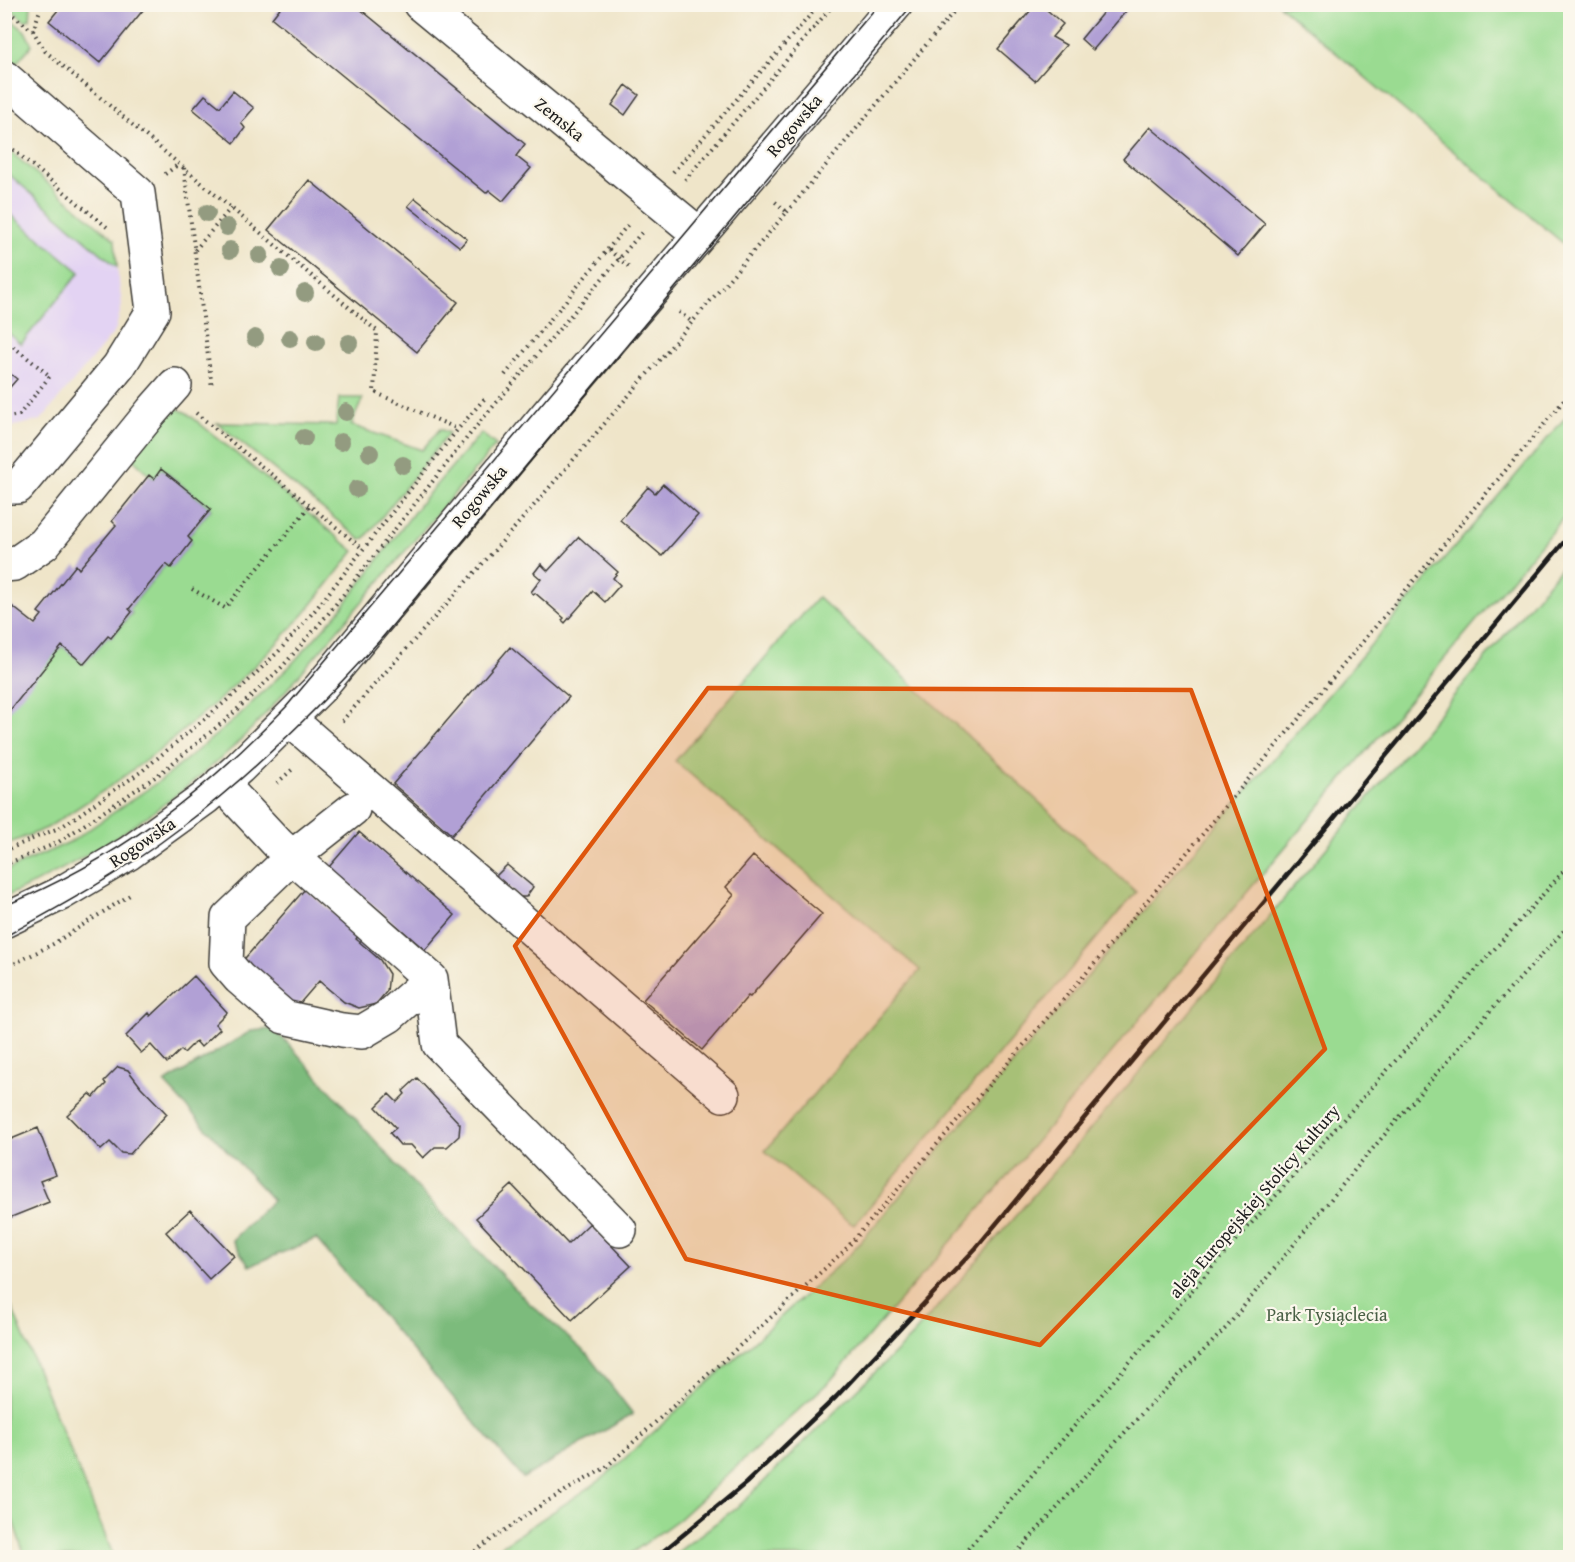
<svg xmlns="http://www.w3.org/2000/svg" width="1575" height="1562" viewBox="0 0 1575 1562" font-family="'Gentium Book Plus',serif">
<rect width="100%" height="100%" fill="#fbf7ec"/>
<filter id="ink" filterUnits="userSpaceOnUse"><feTurbulence type="fractalNoise" baseFrequency=".0167" numOctaves="2"/><feDisplacementMap in="SourceGraphic" scale="12" xChannelSelector="R" yChannelSelector="G"/><feConvolveMatrix kernelMatrix="1 2 1 2 8 2 1 2 1" color-interpolation-filters="sRGB"/></filter>
<filter id="wash" filterUnits="userSpaceOnUse"><feTurbulence type="fractalNoise" baseFrequency=".008" numOctaves="4" result="noise"/><feDisplacementMap in="SourceGraphic" scale="24" xChannelSelector="R" yChannelSelector="G"/><feGaussianBlur stdDeviation="1.35" result="paint"/><feColorMatrix in="noise" values="0 0 0 0 0 0 0 0 0 0 0 0 0 0 0 0 0 1.4 0 .05"/><feComposite in="paint" operator="in"/></filter>
<g filter="url(#wash)">
<rect width="100%" height="100%" fill="#efe5c9"/>
<path fill="#e3d3f3" d="M 5,171 L 117,267 L 122,305 L 115,331 L 41,420 L 14,426 L 5,437 Z"/>
<path fill="#9adb91" stroke="#5b7c56" stroke-width="1.5" d="M 6,5 L 31,5 L 30,19 L 25,21 Z
M 1279,5 L 1570,5 L 1570,249 Z
M 4,14 L 25,31 L 32,45 L 14,66 L 5,58 Z
M 5,147 L 115,240 L 117,267 L 5,171 Z
M 5,210 L 80,272 L 21,344 L 5,330 Z
M 339,398 L 363,398 L 351,425 L 422,450 L 440,429 L 449,433 L 365,538 L 360,539 L 217,423 L 336,425 Z
M 173,407 L 187,413 L 354,551 L 305,613 L 266,655 L 221,698 L 160,750 L 105,790 L 47,828 L 5,845 L 4,712 L 62,646 L 84,664 L 108,636 L 111,638 L 132,613 L 129,609 L 166,564 L 171,567 L 192,541 L 188,537 L 211,509 L 162,469 L 154,479 L 131,458 Z
M 1570,412 L 1570,510 L 982,1206 L 830,1381 L 679,1519 L 626,1557 L 485,1557 L 602,1479 L 851,1253 Z
M 481,433 L 496,445 C 441,510 386,574 331,638 C 295,679 262,722 221,758 C 157,815 83,862 5,897 L 5,871 L 72,841 L 165,777 L 235,719 L 289,667 L 341,609 L 423,500 Z
M 1570,557 L 1570,1557 L 671,1557 L 741,1504 L 913,1335 L 1135,1077 Z
M 818,597 L 1136,892 L 854,1225 L 843,1218 L 765,1151 L 920,970 L 675,761 Z
M 4,1291 L 5,1291 L 114,1557 L 25,1557 L 5,1497 Z"/>
<path fill="#7bbb7b" stroke="#4c6c4c" stroke-width="1.5" d="M 271,1029 L 286,1041 L 414,1184 L 528,1302 L 587,1354 L 633,1414 L 523,1478 L 316,1239 L 249,1266 L 232,1240 L 273,1200 L 164,1083 L 251,1031 Z"/>
<g id="blocks">
<path fill="#b1a0d5" d="M 63,4 L 148,4 L 100,63 L 49,21 Z
M 283,4 L 354,4 L 525,144 L 516,156 L 531,168 L 503,201 L 489,190 L 486,193 L 272,18 Z
M 1036,4 L 1040,4 L 1063,24 L 1052,37 L 1066,45 L 1035,81 L 998,49 Z
M 1110,4 L 1132,4 L 1093,50 L 1081,39 Z
M 626,85 L 639,95 L 625,115 L 612,105 Z
M 233,91 L 254,108 L 241,123 L 245,128 L 234,143 L 193,109 L 205,95 L 220,107 Z
M 1150,127 L 1265,224 L 1238,256 L 1123,159 Z
M 309,180 L 458,302 L 417,352 L 268,230 Z
M 415,198 L 467,239 L 460,247 L 408,206 Z
M 4,369 L 17,379 L 4,394 Z
M 161,469 L 211,509 L 188,537 L 192,541 L 171,568 L 166,564 L 129,609 L 132,612 L 111,638 L 108,636 L 84,664 L 62,646 L 7,714 L 4,712 L 4,600 L 35,624 L 42,615 L 38,612 L 76,565 L 79,569 L 116,525 L 112,521 L 149,475 L 154,479 Z
M 663,484 L 698,515 L 662,556 L 620,520 L 648,487 L 655,493 Z
M 579,537 L 618,572 L 613,578 L 620,585 L 605,602 L 593,591 L 565,623 L 562,620 L 564,618 L 535,593 L 533,594 L 531,592 L 541,579 L 534,573 L 541,564 L 548,571 Z
M 510,647 L 569,697 L 452,835 L 393,784 Z
M 359,832 L 455,915 L 425,950 L 329,867 Z
M 753,856 L 822,914 L 750,997 L 748,996 L 702,1050 L 643,1000 L 734,895 L 726,887 Z
M 507,865 L 533,887 L 526,897 L 520,897 L 495,877 Z
M 305,889 L 359,935 L 356,939 L 380,960 L 389,974 L 387,991 L 376,1004 L 359,1008 L 344,1002 L 319,981 L 294,1010 L 240,964 Z
M 194,976 L 227,1012 L 215,1024 L 220,1029 L 201,1047 L 196,1041 L 184,1053 L 181,1050 L 167,1063 L 151,1045 L 141,1053 L 126,1036 L 149,1013 L 151,1016 Z
M 118,1067 L 128,1070 L 141,1087 L 167,1114 L 130,1154 L 121,1153 L 110,1142 L 101,1150 L 67,1115 L 90,1094 L 94,1097 L 99,1091 L 106,1084 L 104,1081 Z
M 417,1078 L 460,1124 L 459,1136 L 447,1147 L 435,1147 L 423,1158 L 411,1145 L 400,1145 L 390,1133 L 396,1128 L 376,1107 L 389,1094 L 397,1102 L 405,1094 L 403,1091 Z
M 38,1128 L 56,1175 L 40,1181 L 49,1202 L 4,1220 L 4,1142 Z
M 512,1185 L 568,1244 L 590,1223 L 631,1266 L 572,1320 L 476,1218 Z
M 190,1210 L 234,1256 L 209,1279 L 166,1232 Z"/>
</g>
</g>
<g filter="url(#ink)">
<use href="#blocks" fill-opacity="0" stroke="#3c3a36" stroke-width="1.5"/>
<g fill="none" stroke-linecap="round" stroke-linejoin="round">
<g stroke="#3c3a36" stroke-width="36">
<path id="minor" d="M 420,4 L 700,235
M 4,77 L 138,193 L 153,311 L 119,366 L 18,487 L 4,487
M 4,565 L 15,564 L 44,544 L 152,411 L 175,385
M 289,719 L 723,1095
M 221,783 L 279,845 L 431,979 L 439,1044 L 620,1230
M 353,809 L 292,857 L 228,918 L 226,963 L 239,978 L 284,1017 L 342,1030 L 362,1032 L 389,1016 L 431,979
M 4,921 L 60,894 L 129,853 L 205,798 L 239,768 L 319,689 L 546,416 L 896,4"/>
</g>
<path stroke="#3c3a36" stroke-width="4" stroke-dasharray="1.5 4.5" stroke-linecap="butt" d="M 811,4 L 817,9
M 4,8 L 33,31 L 45,51 L 377,331 L 374,392 L 458,429
M 33,31 L 42,4
M 4,142 L 108,228
M 184,168 L 212,388
M 673,172 L 820,4
M 165,174 L 179,164
M 685,180 L 834,4
M 787,212 L 960,4
M 195,250 L 231,208
M 609,250 L 629,267
M 679,312 L 692,322
M 4,339 L 50,376 L 19,415 L 4,418
M 505,375 L 630,222
M 196,413 L 363,549
M 192,589 L 225,608 L 310,506
M 342,721 L 517,525 L 787,212 L 773,200
M 277,783 L 294,768
M 4,851 L 61,827 L 142,771 L 238,691 L 279,651 L 316,609 L 458,429 L 486,397
M 4,865 L 57,843 L 158,775 L 228,718 L 282,667 L 328,614 L 474,429 L 642,232
M 4,969 L 53,944 L 133,893
M 465,1558 L 544,1503 L 605,1468 L 844,1251 L 1096,962 L 1570,393
M 960,1558 L 1201,1280 L 1570,864
M 1012,1558 L 1145,1410 L 1226,1328 L 1357,1167 L 1490,1011 L 1570,924"/>
<use href="#minor" stroke="#fff" stroke-width="33"/>
<path stroke="#1c1c1c" stroke-width="1.5" d="M 4,906 C 117,860 202,794 286,707 L 879,4
M 4,937 C 65,904 124,871 179,829 C 254,773 319,708 381,639 L 913,4"/>
<path stroke="#1c1c1c" stroke-width="4.5" d="M 655,1558 L 746,1483 L 836,1397 L 976,1248 L 1570,535"/>
</g>
<g fill="#939b80">
<circle cx="207" cy="213" r="9"/>
<circle cx="227" cy="227" r="9"/>
<circle cx="230" cy="250" r="9"/>
<circle cx="260" cy="255" r="9"/>
<circle cx="281" cy="269" r="9"/>
<circle cx="305" cy="293" r="9"/>
<circle cx="255" cy="338" r="9"/>
<circle cx="290" cy="338" r="9"/>
<circle cx="316" cy="342" r="9"/>
<circle cx="349" cy="343" r="9"/>
<circle cx="346" cy="412" r="9"/>
<circle cx="304" cy="438" r="9"/>
<circle cx="341" cy="442" r="9"/>
<circle cx="370" cy="453" r="9"/>
<circle cx="403" cy="465" r="9"/>
<circle cx="357" cy="489" r="9"/>
</g>
</g>
<path fill="#de560d" fill-opacity="0.2" stroke="#de560d" stroke-width="4.5" stroke-linejoin="round" d="M 708,688 L 1191,690 L 1325,1049 L 1040,1345 L 686,1259 L 515,946 Z"/>
<g text-anchor="middle" dominant-baseline="central" stroke-width="4.5" stroke-linejoin="round" paint-order="stroke">
<g font-size="18" fill="#1c1c1c" stroke="#fbf7ec">
<text transform="translate(560 119) rotate(39)">Zemska</text>
<text transform="translate(794 125) rotate(-50)">Rogowska</text>
<text transform="translate(479 496) rotate(-50)">Rogowska</text>
<text transform="translate(142 842) rotate(-34)">Rogowska</text>
<text transform="translate(1254 1201) rotate(-49)">aleja Europejskiej Stolicy Kultury</text>
</g>
<g font-size="18" fill="#485f45" stroke="#fbf7ec">
<text x="1327" y="1314">Park Tysiąclecia</text>
</g>
</g>
<rect width="1575" height="1562" fill="none" stroke="#fbf7ec" stroke-width="24"/>
</svg>
